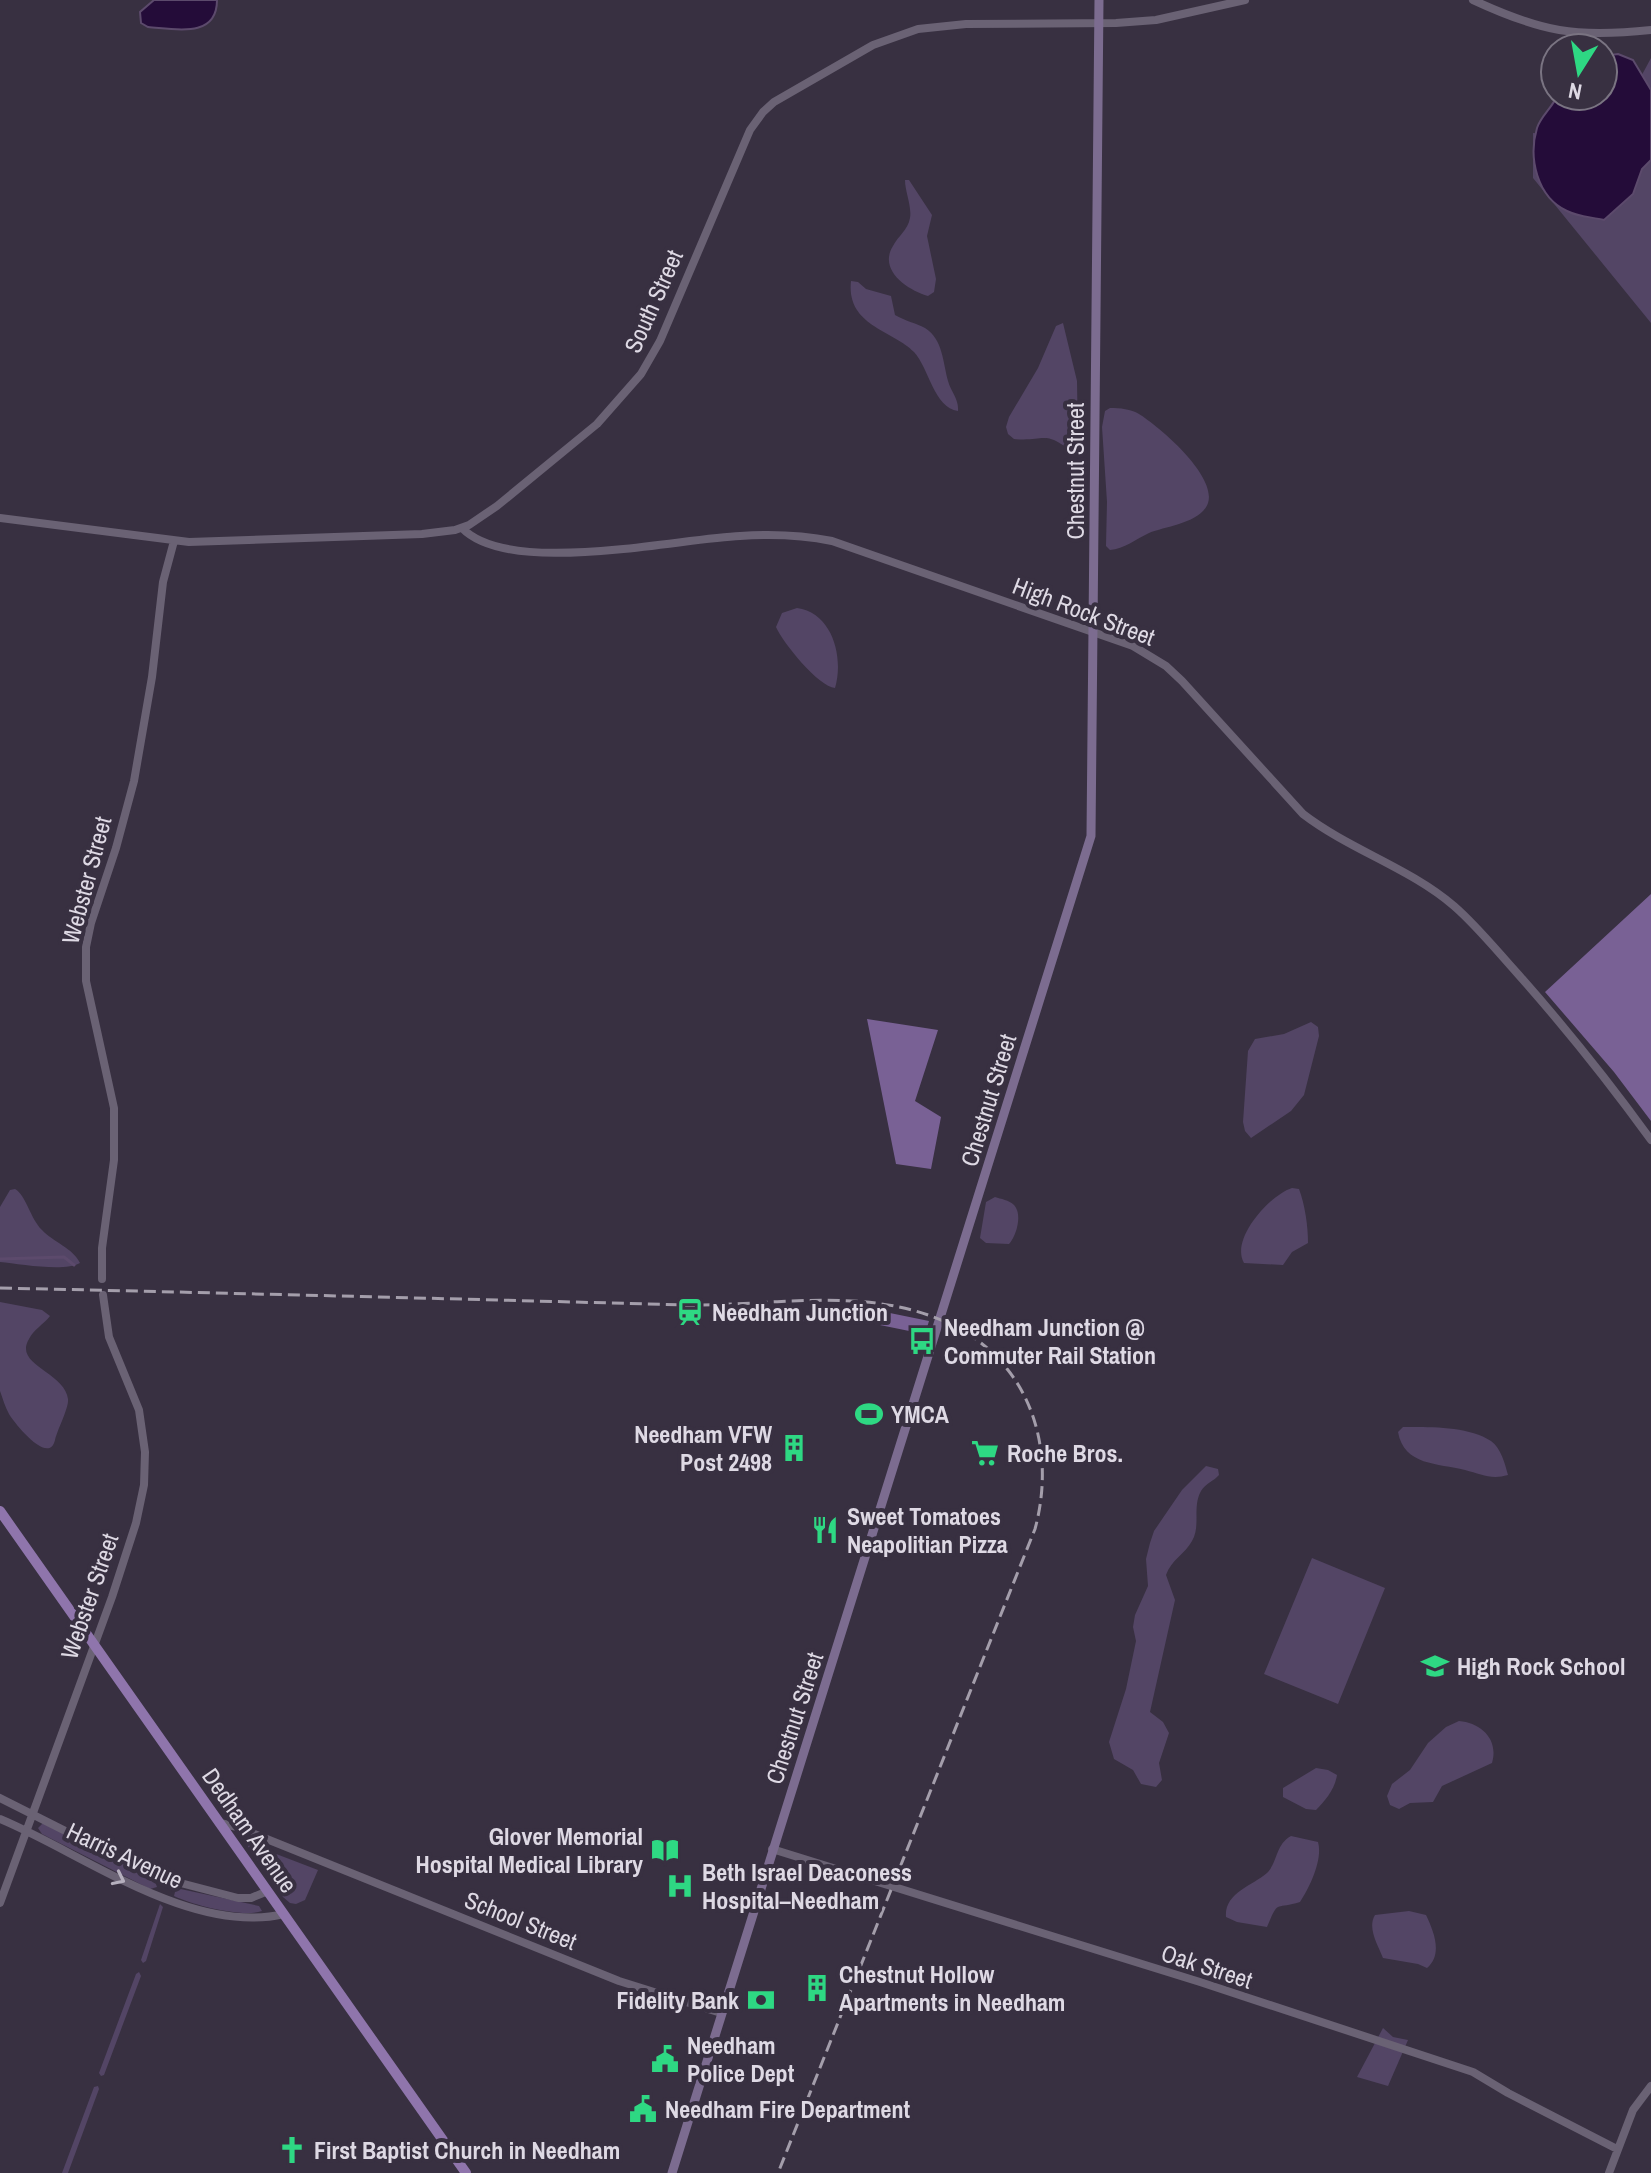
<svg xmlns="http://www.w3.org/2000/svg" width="1651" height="2173" viewBox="0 0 1651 2173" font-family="'Archivo Narrow',sans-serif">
<rect width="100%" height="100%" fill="#383041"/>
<path fill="#534565" d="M 1651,58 L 1651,323 L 1533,178 L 1533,133 L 1547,134 L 1637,84 Z
M 905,180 L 909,180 L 932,215 L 927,236 L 936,279 L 934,292 L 928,296 C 907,290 878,270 893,246 C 898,236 908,230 910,218 C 912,206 905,192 905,180 Z
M 851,281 L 858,282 L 866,289 L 891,296 L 895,315 C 905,321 916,323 925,328 C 943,339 943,363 948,381 C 951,392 959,399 958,411 C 934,408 929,368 914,352 C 893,330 846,326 851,281 Z
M 1063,323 L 1077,381 L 1078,445 L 1073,453 C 1044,429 1045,442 1014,439 L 1008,434 L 1006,427 L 1009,417 L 1038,368 L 1056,326 Z
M 1110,408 C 1120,408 1131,409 1139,414 C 1160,427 1217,476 1208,503 C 1201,523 1166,526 1149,533 C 1136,539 1124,549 1110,550 L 1106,546 L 1107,502 L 1102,427 L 1105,411 Z
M 797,608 C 833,613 844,658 835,688 C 819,687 783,643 776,627 L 782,613 Z
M 1311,1022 L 1318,1027 L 1319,1036 L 1304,1095 L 1291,1111 L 1251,1138 L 1245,1131 L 1243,1122 L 1248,1051 L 1255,1039 L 1284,1034 Z
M 1292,1188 L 1299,1189 C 1305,1205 1308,1226 1308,1243 L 1292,1252 L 1283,1265 L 1244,1263 C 1230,1239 1270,1195 1292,1188 Z
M 15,1189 C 26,1195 30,1218 42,1230 C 53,1242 73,1248 80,1263 C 65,1272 19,1264 0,1262 L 0,1207 L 10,1190 Z
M 995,1197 C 1001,1199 1009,1200 1014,1205 C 1023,1215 1016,1236 1009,1244 L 986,1243 L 980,1238 L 986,1202 Z
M 0,1302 L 42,1310 L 50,1316 C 43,1325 34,1329 29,1339 C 13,1365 65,1372 68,1399 C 69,1408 58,1428 55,1440 C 49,1466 15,1424 9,1414 C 5,1407 3,1399 0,1391 Z
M 1403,1427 C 1430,1427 1468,1426 1491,1441 C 1501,1448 1505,1464 1508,1475 C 1491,1480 1481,1474 1465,1470 C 1438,1463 1404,1466 1398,1432 Z
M 1206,1466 L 1218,1469 L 1219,1475 C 1214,1481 1206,1483 1201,1491 C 1192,1507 1201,1526 1192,1541 C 1185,1554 1171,1560 1166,1575 L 1175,1600 L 1150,1712 L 1163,1722 L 1169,1733 L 1159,1763 L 1162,1780 L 1156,1787 L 1141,1784 L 1133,1770 L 1114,1759 L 1109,1742 L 1126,1689 L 1136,1641 L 1133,1627 L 1135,1615 L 1148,1586 L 1146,1559 L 1150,1543 L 1154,1531 L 1182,1490 Z
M 1312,1558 L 1385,1588 L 1338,1704 L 1264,1674 Z
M 1459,1721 C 1481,1723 1499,1739 1492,1763 L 1442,1786 L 1433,1802 L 1410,1803 L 1399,1809 L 1390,1805 L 1387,1796 L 1392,1784 L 1410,1770 L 1428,1743 L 1446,1727 Z
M 1316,1768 L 1328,1770 L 1337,1775 C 1335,1789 1325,1801 1316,1810 L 1306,1809 L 1283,1797 L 1283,1788 Z
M 43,1823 L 154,1879 L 157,1887 L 150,1889 L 42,1834 L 38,1828 Z
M 1291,1836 L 1318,1842 C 1323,1859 1310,1887 1300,1902 C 1274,1910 1279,1899 1267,1927 L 1237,1922 L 1226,1917 C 1224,1893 1252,1886 1267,1873 C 1278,1862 1275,1845 1291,1836 Z
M 245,1842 L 318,1870 L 305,1900 L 296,1904 L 290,1903 L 283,1897 Z
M 176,1888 L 259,1906 L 262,1911 C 242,1918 193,1905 174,1896 Z
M 160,1904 L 163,1907 L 146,1961 L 143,1963 L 141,1960 Z
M 1409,1911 L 1426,1915 C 1434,1932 1443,1954 1427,1968 L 1418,1964 L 1383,1958 C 1378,1945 1367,1928 1375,1915 Z
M 139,1972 L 141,1976 L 104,2075 L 101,2076 L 99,2073 L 136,1974 Z
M 1383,2028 L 1393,2037 L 1408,2040 L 1388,2086 L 1357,2077 Z
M 98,2086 L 99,2089 L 68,2173 L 62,2173 L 94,2087 Z"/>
<path fill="#796195" d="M 1651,894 L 1651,1121 L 1614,1072 L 1545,992 Z
M 867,1019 L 938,1030 L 915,1101 L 941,1117 L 931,1169 L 896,1164 Z
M 832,1310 L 885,1312 L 929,1321 L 926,1331 L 920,1330 L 919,1333 L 875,1324 L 801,1321 L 800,1323 L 785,1320 L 783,1316 Z"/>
<path fill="#240c39" stroke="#5c4a6c" stroke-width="2" d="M 154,0 L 217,0 C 217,39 175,29 148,27 L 141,23 L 140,12 Z
M 1618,54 L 1633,60 L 1651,90 L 1651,160 L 1642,169 L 1633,194 L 1604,220 C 1592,217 1578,217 1567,211 C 1537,197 1528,158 1537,128 C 1541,116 1552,108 1557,96 L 1603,96 L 1603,56 Z"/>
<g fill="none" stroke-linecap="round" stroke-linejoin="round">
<path stroke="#5c4a6c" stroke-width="3" d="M 0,1259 L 64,1257 L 74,1265"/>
<path stroke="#6a6274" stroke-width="8" d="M 1473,0 C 1542,32 1575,38 1651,30
M 0,518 L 189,542 L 422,534 L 455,530 L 469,525 L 497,506 L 597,424 L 641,374 L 660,341 L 750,130 L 763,112 L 774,102 L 873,45 L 918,29 L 966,24 L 1116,23 L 1156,20 L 1245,0
M 462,528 C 509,577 674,539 740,536 C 771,534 802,535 832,541 L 1133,646 L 1166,666 L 1182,681 L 1303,814 C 1350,850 1410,868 1454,906 C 1477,926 1497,951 1517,973 C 1565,1027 1609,1082 1651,1140
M 102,1279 L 102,1248 L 114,1160 L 114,1108 L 86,981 L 86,947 L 91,923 L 116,848 L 134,781 L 152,677 L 163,582 L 174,541
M 0,1798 L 133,1865 L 169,1880 L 238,1898 L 251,1898 L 268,1891
M 0,1819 C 82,1853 191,1936 284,1914
M 220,1823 L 237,1827 L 619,1981 L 721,2013
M 772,1849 L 1200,1982 L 1473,2072 L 1508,2093 L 1617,2149
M 0,1903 L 112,1597 L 136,1523 L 144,1485 L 145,1452 L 139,1410 L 109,1337 L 103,1295
M 1609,2173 L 1633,2110 L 1651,2086"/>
<path stroke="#7c6c90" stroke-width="9" d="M 672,2173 L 1091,836 L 1099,0"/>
<path stroke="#8f75ac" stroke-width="10" d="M 0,1511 L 466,2173"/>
<path stroke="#a49eab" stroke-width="3" stroke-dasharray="12 6" stroke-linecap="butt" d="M 0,1288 C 229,1293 459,1299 688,1305 C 775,1306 869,1285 950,1324 C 1030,1362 1057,1448 1035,1529 L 778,2173"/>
</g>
<defs><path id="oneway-chevron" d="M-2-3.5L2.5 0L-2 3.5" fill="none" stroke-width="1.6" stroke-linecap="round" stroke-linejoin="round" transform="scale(2)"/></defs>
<use stroke="#b5afbd" href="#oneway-chevron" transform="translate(119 1879) rotate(26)"/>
<defs>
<g id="station-bare" transform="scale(2.16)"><path d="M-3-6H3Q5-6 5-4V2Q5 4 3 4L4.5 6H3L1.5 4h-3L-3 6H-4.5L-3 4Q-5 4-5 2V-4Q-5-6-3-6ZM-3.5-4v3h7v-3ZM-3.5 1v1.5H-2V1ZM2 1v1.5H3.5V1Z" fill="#2ed883" stroke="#383041" stroke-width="2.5" paint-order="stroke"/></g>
<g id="bus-bare" transform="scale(2.16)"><path d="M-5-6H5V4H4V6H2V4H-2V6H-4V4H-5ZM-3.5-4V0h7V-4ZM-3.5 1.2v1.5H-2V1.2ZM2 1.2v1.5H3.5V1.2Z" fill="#2ed883" stroke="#383041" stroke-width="2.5" paint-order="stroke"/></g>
<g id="stadium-bare" transform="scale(2.16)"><path d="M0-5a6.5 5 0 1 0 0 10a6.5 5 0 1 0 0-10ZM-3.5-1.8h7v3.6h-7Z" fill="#2ed883" stroke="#383041" stroke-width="2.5" paint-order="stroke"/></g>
<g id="building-bare" transform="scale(2.16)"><path d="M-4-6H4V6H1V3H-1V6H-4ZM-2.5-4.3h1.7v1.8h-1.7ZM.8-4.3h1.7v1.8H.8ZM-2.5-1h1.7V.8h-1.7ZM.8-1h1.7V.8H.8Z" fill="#2ed883" stroke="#383041" stroke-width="2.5" paint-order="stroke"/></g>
<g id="supermarket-bare" transform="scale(2.16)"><path d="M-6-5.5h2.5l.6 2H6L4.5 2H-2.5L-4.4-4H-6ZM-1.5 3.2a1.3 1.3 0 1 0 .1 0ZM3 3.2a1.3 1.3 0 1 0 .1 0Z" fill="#2ed883" stroke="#383041" stroke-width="2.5" paint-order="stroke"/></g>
<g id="restaurant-bare" transform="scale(2.16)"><path d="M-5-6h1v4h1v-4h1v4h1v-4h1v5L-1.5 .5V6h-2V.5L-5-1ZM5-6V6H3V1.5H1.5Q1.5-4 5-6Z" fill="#2ed883" stroke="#383041" stroke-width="2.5" paint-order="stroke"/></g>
<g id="school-bare" transform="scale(2.16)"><path d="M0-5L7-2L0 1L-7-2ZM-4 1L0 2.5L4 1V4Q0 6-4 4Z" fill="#2ed883" stroke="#383041" stroke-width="2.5" paint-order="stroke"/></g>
<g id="library-bare" transform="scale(2.16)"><path d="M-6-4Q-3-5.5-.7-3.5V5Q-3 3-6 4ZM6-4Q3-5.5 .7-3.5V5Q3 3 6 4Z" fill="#2ed883" stroke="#383041" stroke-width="2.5" paint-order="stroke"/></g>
<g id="hospital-bare" transform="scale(2.16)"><path d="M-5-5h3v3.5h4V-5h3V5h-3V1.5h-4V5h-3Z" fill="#2ed883" stroke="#383041" stroke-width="2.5" paint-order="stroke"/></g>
<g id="bank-bare" transform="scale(2.16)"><path d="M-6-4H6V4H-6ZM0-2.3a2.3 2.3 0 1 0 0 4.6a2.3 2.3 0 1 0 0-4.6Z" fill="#2ed883" stroke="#383041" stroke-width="2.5" paint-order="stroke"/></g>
<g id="civic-bare" transform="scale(2.16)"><path d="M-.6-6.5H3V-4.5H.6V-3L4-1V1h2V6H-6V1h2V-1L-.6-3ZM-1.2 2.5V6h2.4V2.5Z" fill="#2ed883" stroke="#383041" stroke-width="2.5" paint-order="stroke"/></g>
<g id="church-bare" transform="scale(2.16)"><path d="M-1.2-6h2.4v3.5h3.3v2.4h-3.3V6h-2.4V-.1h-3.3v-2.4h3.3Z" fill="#2ed883" stroke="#383041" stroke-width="2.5" paint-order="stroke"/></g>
</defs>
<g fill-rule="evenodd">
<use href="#station-bare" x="690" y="1312"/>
<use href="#bus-bare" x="922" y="1341"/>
<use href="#stadium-bare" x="869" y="1414"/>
<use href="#building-bare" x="794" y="1448"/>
<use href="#supermarket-bare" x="985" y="1453"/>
<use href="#restaurant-bare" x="825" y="1530"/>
<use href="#school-bare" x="1435" y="1666"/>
<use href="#library-bare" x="665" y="1850"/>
<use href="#hospital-bare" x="680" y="1886"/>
<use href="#building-bare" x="817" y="1988"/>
<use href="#bank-bare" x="761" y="2000"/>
<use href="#civic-bare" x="665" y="2059"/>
<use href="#civic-bare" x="643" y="2109"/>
<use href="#church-bare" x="292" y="2150"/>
</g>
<g text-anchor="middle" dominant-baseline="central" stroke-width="8" stroke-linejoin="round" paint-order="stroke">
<g font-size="24" fill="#ded9e4" stroke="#383041">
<text transform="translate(653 301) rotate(-66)">South Street</text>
<text transform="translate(1075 471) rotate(-90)">Chestnut Street</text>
<text transform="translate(1084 611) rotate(21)">High Rock Street</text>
<text transform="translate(86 880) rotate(-75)">Webster Street</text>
<text transform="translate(988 1100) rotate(-73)">Chestnut Street</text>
<text transform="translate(89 1596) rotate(-71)">Webster Street</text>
<text transform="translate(794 1718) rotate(-72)">Chestnut Street</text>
<text transform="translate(250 1830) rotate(55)">Dedham Avenue</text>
<text transform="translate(125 1855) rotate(25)">Harris Avenue</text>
<text transform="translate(521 1920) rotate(22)">School Street</text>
<text transform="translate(1207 1966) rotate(18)">Oak Street</text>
</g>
<g font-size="24" font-weight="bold" fill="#ded9e4" stroke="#383041" text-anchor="start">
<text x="712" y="1312">Needham Junction</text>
<text x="944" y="1327">Needham Junction @<tspan x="944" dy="28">Commuter Rail Station</tspan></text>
<text x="891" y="1414">YMCA</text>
<text x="772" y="1434" text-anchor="end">Needham VFW<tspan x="772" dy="28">Post 2498</tspan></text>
<text x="1007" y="1453">Roche Bros.</text>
<text x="847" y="1516">Sweet Tomatoes<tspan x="847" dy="28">Neapolitian Pizza</tspan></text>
<text x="1457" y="1666">High Rock School</text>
<text x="643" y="1836" text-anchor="end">Glover Memorial<tspan x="643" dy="28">Hospital Medical Library</tspan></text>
<text x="702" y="1872">Beth Israel Deaconess<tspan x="702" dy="28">Hospital–Needham</tspan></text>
<text x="839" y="1974">Chestnut Hollow<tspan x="839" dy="28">Apartments in Needham</tspan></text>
<text x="739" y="2000" text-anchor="end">Fidelity Bank</text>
<text x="687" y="2045">Needham<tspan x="687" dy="28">Police Dept</tspan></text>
<text x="665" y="2109">Needham Fire Department</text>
<text x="314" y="2150">First Baptist Church in Needham</text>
</g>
</g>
<g transform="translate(1579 72) rotate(191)"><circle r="38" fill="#383041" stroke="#7a7482" stroke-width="2"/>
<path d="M0-6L14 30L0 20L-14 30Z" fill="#2ed883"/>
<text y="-12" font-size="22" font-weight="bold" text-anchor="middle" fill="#ded9e4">N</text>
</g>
</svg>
